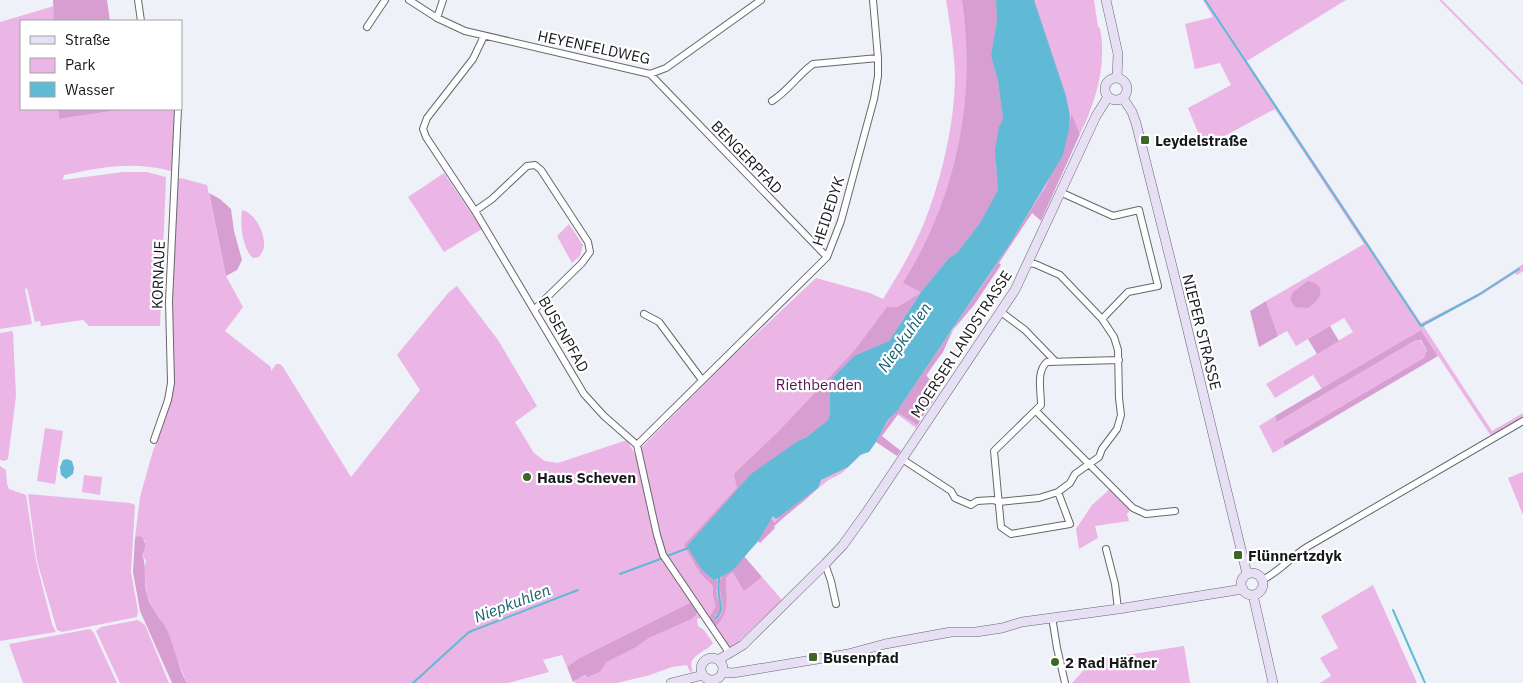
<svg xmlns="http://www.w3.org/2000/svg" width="1523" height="683" viewBox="0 0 1523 683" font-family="'IBM Plex Sans',sans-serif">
<rect width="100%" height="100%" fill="#eff1f8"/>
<path fill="#ebb5e5" d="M 946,0 L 1094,0 L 1098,27 L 1100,28 C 1107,65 1096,101 1080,134 L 1070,113 L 1071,136 L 1032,213 L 998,263 L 1000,266 L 974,305 L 951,330 L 942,350 L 926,377 L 939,391 L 916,428 L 897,414 C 882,434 864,453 845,470 C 840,476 832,477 826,482 C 795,507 768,530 741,560 L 758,580 L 762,577 L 782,600 L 730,650 L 697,601 L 567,667 L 562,655 L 543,660 L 549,672 L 508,683 L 187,683 L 159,617 L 154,612 L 147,596 L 144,569 L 146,561 L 142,554 L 145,541 L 141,537 L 135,538 L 140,497 L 152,454 L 168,409 L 173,383 L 172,273 L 177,179 L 181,178 L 207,185 L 226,276 L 243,307 L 225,331 L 271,367 L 271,371 L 276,364 L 280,364 L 283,367 L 351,477 L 420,390 L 397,355 L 449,292 L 457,286 L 498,340 L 537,406 L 515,422 L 534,453 L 545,461 L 558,463 L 627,440 L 635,454 L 730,359 L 816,278 L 870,293 L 883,299 C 901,270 919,240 930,207 C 944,168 954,121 955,80 C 955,56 950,24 946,0 Z
M 1203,0 L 1346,0 L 1247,61 L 1421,323 L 1478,294 L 1523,264 L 1523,271 L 1517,275 L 1515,273 L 1483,294 L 1425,325 L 1424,327 L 1492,431 L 1523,413 L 1523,417 L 1491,436 L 1421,330 L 1322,389 L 1313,375 L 1275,398 L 1266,384 L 1353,332 L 1344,318 L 1296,346 L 1287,331 L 1278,336 L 1266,301 L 1364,244 L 1275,109 L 1204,147 L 1188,108 L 1231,85 L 1220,63 L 1195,69 L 1185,24 L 1213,17 Z
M 1439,0 L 1442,0 L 1523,82 L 1523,85 Z
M 54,6 L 54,21 L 21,21 L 21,109 L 58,109 L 59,119 L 125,109 L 176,109 L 171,171 C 132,161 103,167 64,175 L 63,180 L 123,172 L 147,172 L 166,177 L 160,326 L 89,326 L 83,320 L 41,326 L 40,321 L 35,322 L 27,288 L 25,289 L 32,324 L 0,329 L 0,22 Z
M 444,173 L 482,229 L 444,252 L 408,197 Z
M 242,210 C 255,213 265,232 264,246 C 264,250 261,254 259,257 L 253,258 C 242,248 240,224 242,210 Z
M 569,224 L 583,245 L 580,256 L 572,263 L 557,236 Z
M 12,331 L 13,333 L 16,396 L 8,459 L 5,461 L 0,460 L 0,333 Z
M 1416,340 L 1420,340 L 1427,350 L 1425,358 L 1283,441 L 1285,446 L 1273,453 L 1259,426 L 1275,416 L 1277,422 Z
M 45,428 L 63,431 L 55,484 L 37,481 Z
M 0,466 L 6,470 L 7,484 L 9,489 L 26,495 L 36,561 L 52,624 L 56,632 L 0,641 Z
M 1523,472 L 1523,515 L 1508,478 Z
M 84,475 L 102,477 L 100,495 L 82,492 Z
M 1110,489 L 1130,510 L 1127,514 L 1129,521 L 1095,526 L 1098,538 L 1079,549 L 1076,529 L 1092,505 Z
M 28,494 L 130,503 L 135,505 L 131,572 L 138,611 L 137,617 L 62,632 L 57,630 L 37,561 Z
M 1373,585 L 1417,683 L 1320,683 L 1331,676 L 1320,658 L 1338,648 L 1321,616 Z
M 697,613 L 701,618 L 697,619 L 698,626 L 704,630 L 713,643 C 707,652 685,656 693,671 L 690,672 L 687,665 L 672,667 L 650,675 L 617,683 L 574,683 C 580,676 589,674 600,672 L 607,662 L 635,648 L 649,638 L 692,619 Z
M 138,620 L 145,625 L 169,683 L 120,683 L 96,631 L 101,627 Z
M 90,629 L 94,633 L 117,683 L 23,683 L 9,644 Z
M 1184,646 L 1190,683 L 1072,683 L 1093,660 Z"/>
<path fill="#d79fd1" d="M 53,0 L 107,0 L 110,21 L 54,21 Z
M 962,0 L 996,0 L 997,20 L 991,56 L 998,81 L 1003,119 L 996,165 L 998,190 L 980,223 L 957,253 L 949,258 L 921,292 L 903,283 C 956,198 977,99 962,0 Z
M 58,109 L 125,109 L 59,119 Z
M 1071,113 L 1080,134 L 1041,221 L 1032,213 L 999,263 L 1001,265 L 974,305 L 953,330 L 943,352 L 926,375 L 940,391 L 917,425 L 899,413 L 882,436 L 901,451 L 897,456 L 876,442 C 882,430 887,421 897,411 L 991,273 L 1045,188 L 1069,129 Z
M 209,193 L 220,199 L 231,209 L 234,231 L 242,260 L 237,270 L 226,276 Z
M 1308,281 L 1315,283 L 1320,288 C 1322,297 1315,303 1308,308 L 1295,307 L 1290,299 L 1293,292 Z
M 919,294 L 889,341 L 854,356 L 830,381 L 830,416 L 828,420 L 807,437 L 798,441 L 751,475 L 688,546 L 695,558 L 715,579 L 717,579 C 718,585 715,590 717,596 C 719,606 725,607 715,616 L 716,620 C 731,612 715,590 721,578 C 722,576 725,575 727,574 C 734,569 739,563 744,556 L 762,577 L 744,591 L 733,572 L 726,577 C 725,598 732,611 715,627 L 709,618 L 716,606 L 713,596 L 713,586 L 700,573 L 684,545 L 737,488 L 734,474 L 779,431 L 855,350 L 887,307 L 898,307 Z
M 1266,301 L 1278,336 L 1259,347 L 1250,311 Z
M 1330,326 L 1339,341 L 1317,354 L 1308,339 Z
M 1421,330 L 1438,356 L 1285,446 L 1283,441 L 1424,358 L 1427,350 L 1421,340 L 1416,340 L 1277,422 L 1275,416 Z
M 818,488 C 804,502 788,513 774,526 L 775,528 L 760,543 L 758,541 L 770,518 L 775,523 L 781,515 Z
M 137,536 L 142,537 C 146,543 146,547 142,554 C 147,565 143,581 147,595 C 150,609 162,619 168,632 C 175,649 178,667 187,683 L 172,683 L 140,611 L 133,572 L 135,538 Z
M 692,602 L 698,610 L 696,615 L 692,619 L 649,638 L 635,648 L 607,662 L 600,672 L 587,677 L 585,675 L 573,682 L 567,667 L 580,658 Z"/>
<path fill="#61bad5" d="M 996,0 L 1034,0 L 1066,96 L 1070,116 L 1069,129 L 1063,155 L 1011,242 L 897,411 L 887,421 L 876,442 L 869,452 L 860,455 L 848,467 L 821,480 L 818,488 L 776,519 L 773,516 L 758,541 L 734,569 L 725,575 L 714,580 L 702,570 L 687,546 L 751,474 L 798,441 L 807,437 L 828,420 L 830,415 L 830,381 L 854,356 L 889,341 L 921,292 L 949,258 L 957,253 L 980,223 L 998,190 L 995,150 L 999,127 L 1003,119 L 998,81 L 991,56 L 997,20 Z
M 67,459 L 72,461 L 74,468 L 73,474 L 66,479 L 61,475 L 60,467 L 63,460 Z"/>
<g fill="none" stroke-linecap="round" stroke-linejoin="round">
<path stroke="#61bad5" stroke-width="2" d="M 1205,0 L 1421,326 L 1478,295 L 1519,269
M 667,556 L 688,548
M 620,574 L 663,558
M 1393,610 L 1425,683
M 716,618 C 724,610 720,604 719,595 C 718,589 719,583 719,577
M 413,683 L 469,632 L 578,590"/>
<g stroke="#66676d" stroke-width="8">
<path id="street" d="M 138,0 L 141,21
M 409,0 L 437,18 L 465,31 L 650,74 L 666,68 L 761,0
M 437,18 L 443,0
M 367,27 L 385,0
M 484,36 L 473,59 L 427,118 L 423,129 L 426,137 L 475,211 L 584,394 L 604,416 L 637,445 L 657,535 L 663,555 L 730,654
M 650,74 L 827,257
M 772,101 C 788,91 798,75 813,64 L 878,58
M 1060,192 L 1113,216 L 1139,210 L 1158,286 L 1128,292 L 1102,319
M 475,211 L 492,199 L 527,166 L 535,165 L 541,170 L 588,242 L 590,252 L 582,263 L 535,309
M 1001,312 L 1025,330 L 1055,361
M 644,314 L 659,322 L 702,380
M 1036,411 L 1133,508 L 1146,514 L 1175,511
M 154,440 L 168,400 L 171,383 L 169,301 L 178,109
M 637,445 L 827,257 L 841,221 L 874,99 L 878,76 L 878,58 L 873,0
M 902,459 L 951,491 L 955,498 L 971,505 L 977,501 L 993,500 L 999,502 L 1039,498 L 1058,492 L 1070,483 L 1075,474 L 1099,457 L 1102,449 L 1117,429 L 1121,415 L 1119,398 L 1118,350 L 1114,337 L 1102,319 L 1060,275 L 1035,264 L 1028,263
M 1058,492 L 1070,524 L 1011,534 L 1001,527 L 994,451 L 1041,405 C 1041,391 1036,371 1047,362 L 1119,360
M 1106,549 L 1115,584 L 1118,609
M 825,564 L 831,581 L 836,604
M 1262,580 C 1279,572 1291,557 1307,547 L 1523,421
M 1052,617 L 1057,648 L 1065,683
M 713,680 L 713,683"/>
</g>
<g stroke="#66676d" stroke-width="10">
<path id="secondary" d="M 1106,0 L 1118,54 L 1117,78
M1105 89a11 11 0 1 1 22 0a11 11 0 1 1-22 0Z
M 1123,98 L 1132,112 L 1136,123 L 1176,282 L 1247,574
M1241 584a11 11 0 1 1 22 0a11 11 0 1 1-22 0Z
M 1253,595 L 1273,683
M701 669a11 11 0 1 1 22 0a11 11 0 1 1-22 0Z
M 718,660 L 743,645 L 825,564 L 843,545 L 866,513 L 1015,290 L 1096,116 L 1108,97
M 722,672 L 733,673 L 848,654 L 885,644 L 951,632 L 976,632 L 1002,628 L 1022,622 L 1118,609 L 1243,589
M 671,683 L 703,675"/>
</g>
<use href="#street" stroke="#fff" stroke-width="6"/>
<use href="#secondary" stroke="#e7dff3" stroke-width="9"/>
</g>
<g fill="#3c6826" stroke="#fff" stroke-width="2">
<rect x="1140" y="135" width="10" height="10" rx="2.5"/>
<circle cx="527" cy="477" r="5"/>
<rect x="1233" y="550" width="10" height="10" rx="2.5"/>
<rect x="808" y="652" width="10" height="10" rx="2.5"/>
<circle cx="1055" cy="662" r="5"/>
</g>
<g text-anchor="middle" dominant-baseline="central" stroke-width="4.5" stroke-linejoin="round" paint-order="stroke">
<g font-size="15" fill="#17181a" stroke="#fff">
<text transform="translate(594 47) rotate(12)">HEYENFELDWEG</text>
<text transform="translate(747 157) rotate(46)">BENGERPFAD</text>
<text transform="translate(828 211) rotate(-72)">HEIDEDYK</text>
<text transform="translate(158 275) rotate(-88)">KORNAUE</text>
<text transform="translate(1202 332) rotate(76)">NIEPER STRASSE</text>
<text transform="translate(564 334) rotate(60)">BUSENPFAD</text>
<text transform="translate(961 344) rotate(-57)">MOERSER LANDSTRASSE</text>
</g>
<g font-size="15" font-weight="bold" fill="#17181a" stroke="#fff" text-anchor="start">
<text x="1155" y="140">Leydelstraße</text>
<text x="537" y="477">Haus Scheven</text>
<text x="1248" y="555">Flünnertzdyk</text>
<text x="823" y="657">Busenpfad</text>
<text x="1065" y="662">2 Rad Häfner</text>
</g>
<g font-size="15" fill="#561453" stroke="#fff">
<text x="819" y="384">Riethbenden</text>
</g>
<g font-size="16" font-style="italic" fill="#155e71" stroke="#fff">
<text transform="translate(904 337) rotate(-55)">Niepkuhlen</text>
<text transform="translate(512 603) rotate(-21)">Niepkuhlen</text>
</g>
</g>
<rect x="20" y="20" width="162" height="90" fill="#ffffff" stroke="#a2a3a3"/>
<rect x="30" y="36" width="25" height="8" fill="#e7dff3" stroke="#a2a3a3"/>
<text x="65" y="45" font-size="15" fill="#17181a">Straße</text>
<rect x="30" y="58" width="25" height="15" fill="#ebb5e5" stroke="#a2a3a3"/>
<text x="65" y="70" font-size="15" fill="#17181a">Park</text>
<rect x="30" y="82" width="25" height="15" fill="#61bad5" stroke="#a2a3a3"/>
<text x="65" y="95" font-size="15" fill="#17181a">Wasser</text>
</svg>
